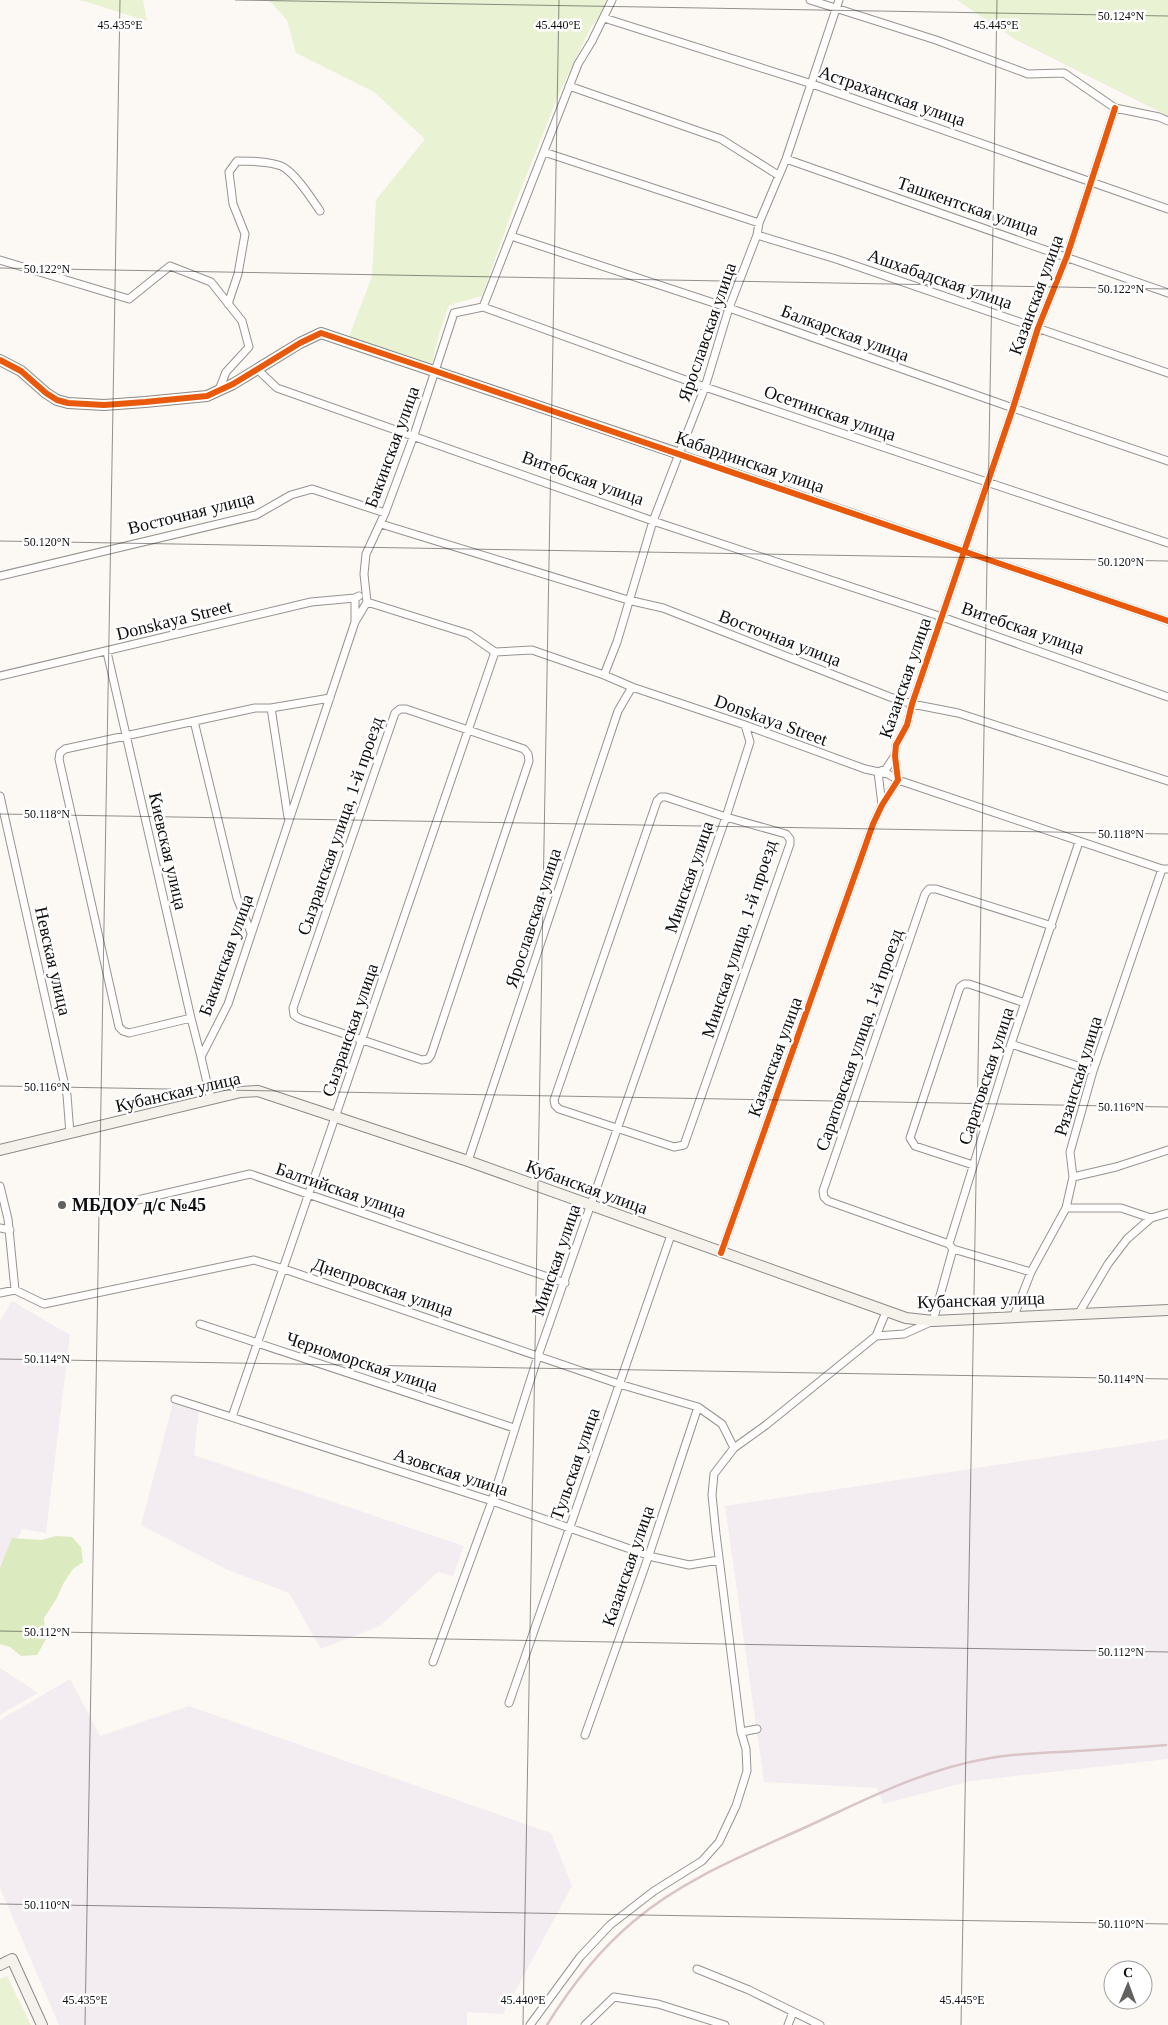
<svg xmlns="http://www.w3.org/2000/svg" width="1168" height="2025" viewBox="0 0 1168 2025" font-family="'Times New Roman',serif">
<rect width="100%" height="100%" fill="#fcf9f4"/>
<path fill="#f3edf1" d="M 12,1301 L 70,1335 L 46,1533 L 22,1529 L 0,1575 L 0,1321 Z
M 173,1403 L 199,1409 L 194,1455 L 464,1546 L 453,1576 L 438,1572 L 380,1626 L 321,1649 L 289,1593 L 228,1570 L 141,1525 Z
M 1168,1439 L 1168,1759 L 971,1781 L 883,1804 L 877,1788 L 764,1782 L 725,1506 Z
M 0,1668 L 38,1693 L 0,1715 Z
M 70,1679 L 100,1736 L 189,1706 L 551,1833 L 572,1886 L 503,2014 L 467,2012 L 467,2025 L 59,2025 L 0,1888 L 0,1720 Z"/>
<path fill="#e9f2d2" d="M 78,0 L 143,0 L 147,21 L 87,2 Z
M 269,0 L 609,0 L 604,11 L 591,27 L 561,89 L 512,211 L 482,296 L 449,305 L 438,337 L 432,365 L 348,339 L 372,276 L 376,200 L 425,139 L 374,92 L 296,53 L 287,20 Z
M 957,0 L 1168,0 L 1168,116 L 1016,40 Z
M 7,1976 L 31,2025 L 0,2025 L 0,1979 Z"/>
<path fill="#dbebbf" d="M 56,1536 L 72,1537 L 81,1547 L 83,1562 L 73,1569 L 63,1584 L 57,1598 L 44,1618 L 46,1639 L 37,1655 L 21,1656 L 10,1647 L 0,1644 L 0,1568 L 12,1538 L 41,1540 Z"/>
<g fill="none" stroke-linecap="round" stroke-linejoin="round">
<g stroke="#969492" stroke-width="9">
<path id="street" d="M 810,0 L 936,40 L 1028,74 L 1064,73 L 1115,108 L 1159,117 L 1168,121
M 604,18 L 812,84 L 1168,209
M 569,86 L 721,139 L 778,175
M 544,152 L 759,223
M 786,159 L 1168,293
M 757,235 L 836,259 L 1168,373
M 511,236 L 729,308 L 1013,408 L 1168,461
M 0,260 L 129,299 L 170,266 L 211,282 L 242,321 L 249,347 L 226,372 L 219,390
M 228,304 L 238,274 L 245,234 L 233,204 L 229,172 L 237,161 C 251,161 268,161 281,166 C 294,171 312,199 320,211
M 483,307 L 705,387 L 1168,543
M 257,369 L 277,388 L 653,521 L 942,617 L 1168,697
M 680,454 L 1168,621
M 381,524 L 628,600 L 663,608 L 890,697 L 912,704 L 958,713 L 1168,781
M 0,576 L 256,515 L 291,495 L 312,489 L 385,513
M 367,602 L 469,634 L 495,652 L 532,650 L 604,675 L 632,687 L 745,725 L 865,769 L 888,774 L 898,780 L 1162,869 L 1168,869
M 355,622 L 355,598 L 359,596
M 107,652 L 191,1018 L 201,1057
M 604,675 L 617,642 L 653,521 L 705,387 L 729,308 L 757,235 L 759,223 L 786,159 L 839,0
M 0,676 L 311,602 L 355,598
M 271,708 L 288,817
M 400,709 L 406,709 L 524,749 L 528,754 L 529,761 L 431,1055 L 428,1059 L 422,1060 L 300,1019 L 294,1015 L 293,1008 L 395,713 Z
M 194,721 L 237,898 L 251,933
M 0,796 L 67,1095 L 70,1134
M 661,797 L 666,797 L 726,817 L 786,834 L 790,839 L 790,844 L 684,1145 L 674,1147 L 559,1109 L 555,1105 L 554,1100 L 657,801 Z
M 882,805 L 878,772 L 886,769 L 894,757
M 191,1018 L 129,1033 L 123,1031 L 119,1027 L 59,759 L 60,753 L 65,749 L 255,708 L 271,708 L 330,698
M 1011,1044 L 1093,1071
M 211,1100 L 201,1057 L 228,1004 L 355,622 L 367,602 L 364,574 L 366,554 L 385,513 L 414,435 L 454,313 L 483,307 L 578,64 L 592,41 L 612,0
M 468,1161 L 618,711 L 632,687
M 973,1165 L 915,1146 L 910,1138 L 960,987 L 964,984 L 969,984 L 1025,1003
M 1073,1177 L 1116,1167 L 1168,1150
M 0,1186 L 8,1219 L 15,1290
M 103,1208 L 250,1174 L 565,1283
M 1066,1208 L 1121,1208 L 1151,1218
M 0,1228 L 10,1230
M 949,1244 L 828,1201 L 824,1197 L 823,1191 L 925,894 L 929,889 L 936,889 L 1052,926
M 953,1249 L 1031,1272
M 721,1253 L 873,824 L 882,805 L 898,780 L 895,756 L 896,745 L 907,725 L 912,704 L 1013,408 L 1038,328 L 1067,256 L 1115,108
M 0,1293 L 15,1290 L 44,1304 L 254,1260 L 284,1269 L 619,1384 L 698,1407 L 722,1424 L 734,1448
M 1079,1313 L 1108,1264 L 1127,1239 L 1151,1218 L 1168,1213
M 1014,1316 L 1031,1272 L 1066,1208 L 1073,1177 L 1070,1152 L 1093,1071 L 1162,869
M 200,1324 L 514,1428
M 876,1336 L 886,1312
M 175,1399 L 492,1501 L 653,1557 L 689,1565 L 719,1560
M 232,1417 L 495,652
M 433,1662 L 492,1501 L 538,1356 L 726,817 L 750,742 L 745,725
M 509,1703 L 671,1235
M 757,1729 L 741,1732 L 716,1534 L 712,1495 L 714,1474 L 734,1448 L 766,1425 L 876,1336 L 904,1334 L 933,1321 L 953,1249 L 949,1244 L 1011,1044 L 1079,842
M 585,1735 L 649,1555 L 698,1407
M 697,1969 L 749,1990 L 820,2025
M 530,2025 L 580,1957 L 610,1925 L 654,1891 L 702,1861 L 719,1842 L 736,1806 L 747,1771 L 746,1749 L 741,1732
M 585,2025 L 614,1997 L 658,2004 L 725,2025
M 788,2025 L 793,2012"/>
</g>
<g stroke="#8c8b89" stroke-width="12">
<path id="secondary" d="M 0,360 L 21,371 L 46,393 L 57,400 L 68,403 L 104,405 L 145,402 L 207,396 L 233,384 L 300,343 L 321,333 L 680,454
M 0,1150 L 241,1092 L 258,1091 L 468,1161 L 906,1318 L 933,1321 L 1168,1310
M 0,1965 L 12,1959 L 42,2025"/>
</g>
<use href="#street" stroke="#fffefd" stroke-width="7"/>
<use href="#secondary" stroke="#f5f2eb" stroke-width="10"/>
<path stroke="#d9c4c7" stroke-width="2.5" d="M 547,2025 C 571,1986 598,1951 634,1921 C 683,1879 747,1854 806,1827 C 863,1801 922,1770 985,1759 C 1010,1754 1035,1753 1060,1752 C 1095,1750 1131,1748 1166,1745"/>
<g stroke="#fff" stroke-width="9">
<path id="cycleway" d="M 0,360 L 21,371 L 46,393 L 57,400 L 68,403 L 104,405 L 145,402 L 207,396 L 233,384 L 300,343 L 321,333 L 435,371 L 1168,621
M 721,1253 L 873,824 L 882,805 L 898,780 L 895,756 L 896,745 L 907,725 L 912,704 L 1013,408 L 1038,328 L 1067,256 L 1115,108"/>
</g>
<use href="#cycleway" stroke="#e8590c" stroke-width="6"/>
</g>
<path fill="none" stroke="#0f0f0f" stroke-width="1" stroke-opacity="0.45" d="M 235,0 L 1168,16M 0,268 L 1168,289M 0,541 L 1168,561M 0,814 L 1168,834M 0,1086 L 1168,1107M 0,1359 L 1168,1379M 0,1631 L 1168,1652M 0,1904 L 1168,1924M 85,2025 L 120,0M 523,2025 L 559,0M 961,2025 L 997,0"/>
<circle fill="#62615f" stroke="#fff" stroke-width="2" cx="62" cy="1205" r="5"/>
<g text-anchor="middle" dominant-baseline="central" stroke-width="5" stroke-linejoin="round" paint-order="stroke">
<g font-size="18" fill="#0f0f0f" stroke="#fff">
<text transform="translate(892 96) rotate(19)">Астраханская улица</text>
<text transform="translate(968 206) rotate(19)">Ташкентская улица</text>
<text transform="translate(940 279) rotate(19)">Ашхабадская улица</text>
<text transform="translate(1036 295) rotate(-70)">Казанская улица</text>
<text transform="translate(707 332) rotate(-71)">Ярославская улица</text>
<text transform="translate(845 333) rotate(20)">Балкарская улица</text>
<text transform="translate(830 413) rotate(19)">Осетинская улица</text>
<text transform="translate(392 447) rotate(-70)">Бакинская улица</text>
<text transform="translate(750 462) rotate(19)">Кабардинская улица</text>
<text transform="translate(583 478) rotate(20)">Витебская улица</text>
<text transform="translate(191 513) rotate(-14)">Восточная улица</text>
<text transform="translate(174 620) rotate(-14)">Donskaya Street</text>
<text transform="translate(1023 628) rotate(19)">Витебская улица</text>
<text transform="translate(780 638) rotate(21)">Восточная улица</text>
<text transform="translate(905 678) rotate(-71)">Казанская улица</text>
<text transform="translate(771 720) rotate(20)">Donskaya Street</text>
<text transform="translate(340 826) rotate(-71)">Сызранская улица, 1-й проезд</text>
<text transform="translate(168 851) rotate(77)">Киевская улица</text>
<text transform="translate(689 877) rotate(-71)">Минская улица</text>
<text transform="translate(533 918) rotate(-72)">Ярославская улица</text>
<text transform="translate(739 939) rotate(-72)">Минская улица, 1-й проезд</text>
<text transform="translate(226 955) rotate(-70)">Бакинская улица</text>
<text transform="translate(53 961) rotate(77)">Невская улица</text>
<text transform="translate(350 1030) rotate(-71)">Сызранская улица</text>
<text transform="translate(859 1040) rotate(-71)">Саратовская улица, 1-й проезд</text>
<text transform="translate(775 1057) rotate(-70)">Казанская улица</text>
<text transform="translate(986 1076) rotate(-72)">Саратовская улица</text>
<text transform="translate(1078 1076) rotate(-73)">Рязанская улица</text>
<text transform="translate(178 1092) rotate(-13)">Кубанская улица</text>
<text transform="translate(587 1187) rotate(20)">Кубанская улица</text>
<text transform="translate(341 1190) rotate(19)">Балтийская улица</text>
<text transform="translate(556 1260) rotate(-71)">Минская улица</text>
<text transform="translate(383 1287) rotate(19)">Днепровская улица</text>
<text transform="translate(981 1300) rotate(-2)">Кубанская улица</text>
<text transform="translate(362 1362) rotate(18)">Черноморская улица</text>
<text transform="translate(575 1464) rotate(-71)">Тульская улица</text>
<text transform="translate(451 1472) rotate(18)">Азовская улица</text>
<text transform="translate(628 1566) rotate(-71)">Казанская улица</text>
</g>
<g font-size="18" font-weight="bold" fill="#0f0f0f" stroke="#fff" text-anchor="start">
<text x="72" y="1205">МБДОУ д/с №45</text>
</g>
</g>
<g font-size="12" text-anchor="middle" fill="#0f0f0f" stroke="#fff" stroke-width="5" stroke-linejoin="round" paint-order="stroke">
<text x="1121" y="20">50.124°N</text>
<text x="120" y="29">45.435°E</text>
<text x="558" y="29">45.440°E</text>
<text x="996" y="29">45.445°E</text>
<text x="47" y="273">50.122°N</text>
<text x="1121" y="293">50.122°N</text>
<text x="47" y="546">50.120°N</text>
<text x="1121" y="566">50.120°N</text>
<text x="47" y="818">50.118°N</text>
<text x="1121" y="838">50.118°N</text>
<text x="47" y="1091">50.116°N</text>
<text x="1121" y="1111">50.116°N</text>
<text x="47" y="1363">50.114°N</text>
<text x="1121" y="1383">50.114°N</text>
<text x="47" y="1636">50.112°N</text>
<text x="1121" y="1656">50.112°N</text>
<text x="47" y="1909">50.110°N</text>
<text x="1121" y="1928">50.110°N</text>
<text x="85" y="2004">45.435°E</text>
<text x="523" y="2004">45.440°E</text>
<text x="962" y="2004">45.445°E</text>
</g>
<g transform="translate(1128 1985) rotate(1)"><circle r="24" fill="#ffffff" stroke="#9f9f9f"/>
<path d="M0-4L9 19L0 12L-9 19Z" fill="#62615f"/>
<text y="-8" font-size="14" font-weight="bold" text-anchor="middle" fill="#0f0f0f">С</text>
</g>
</svg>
